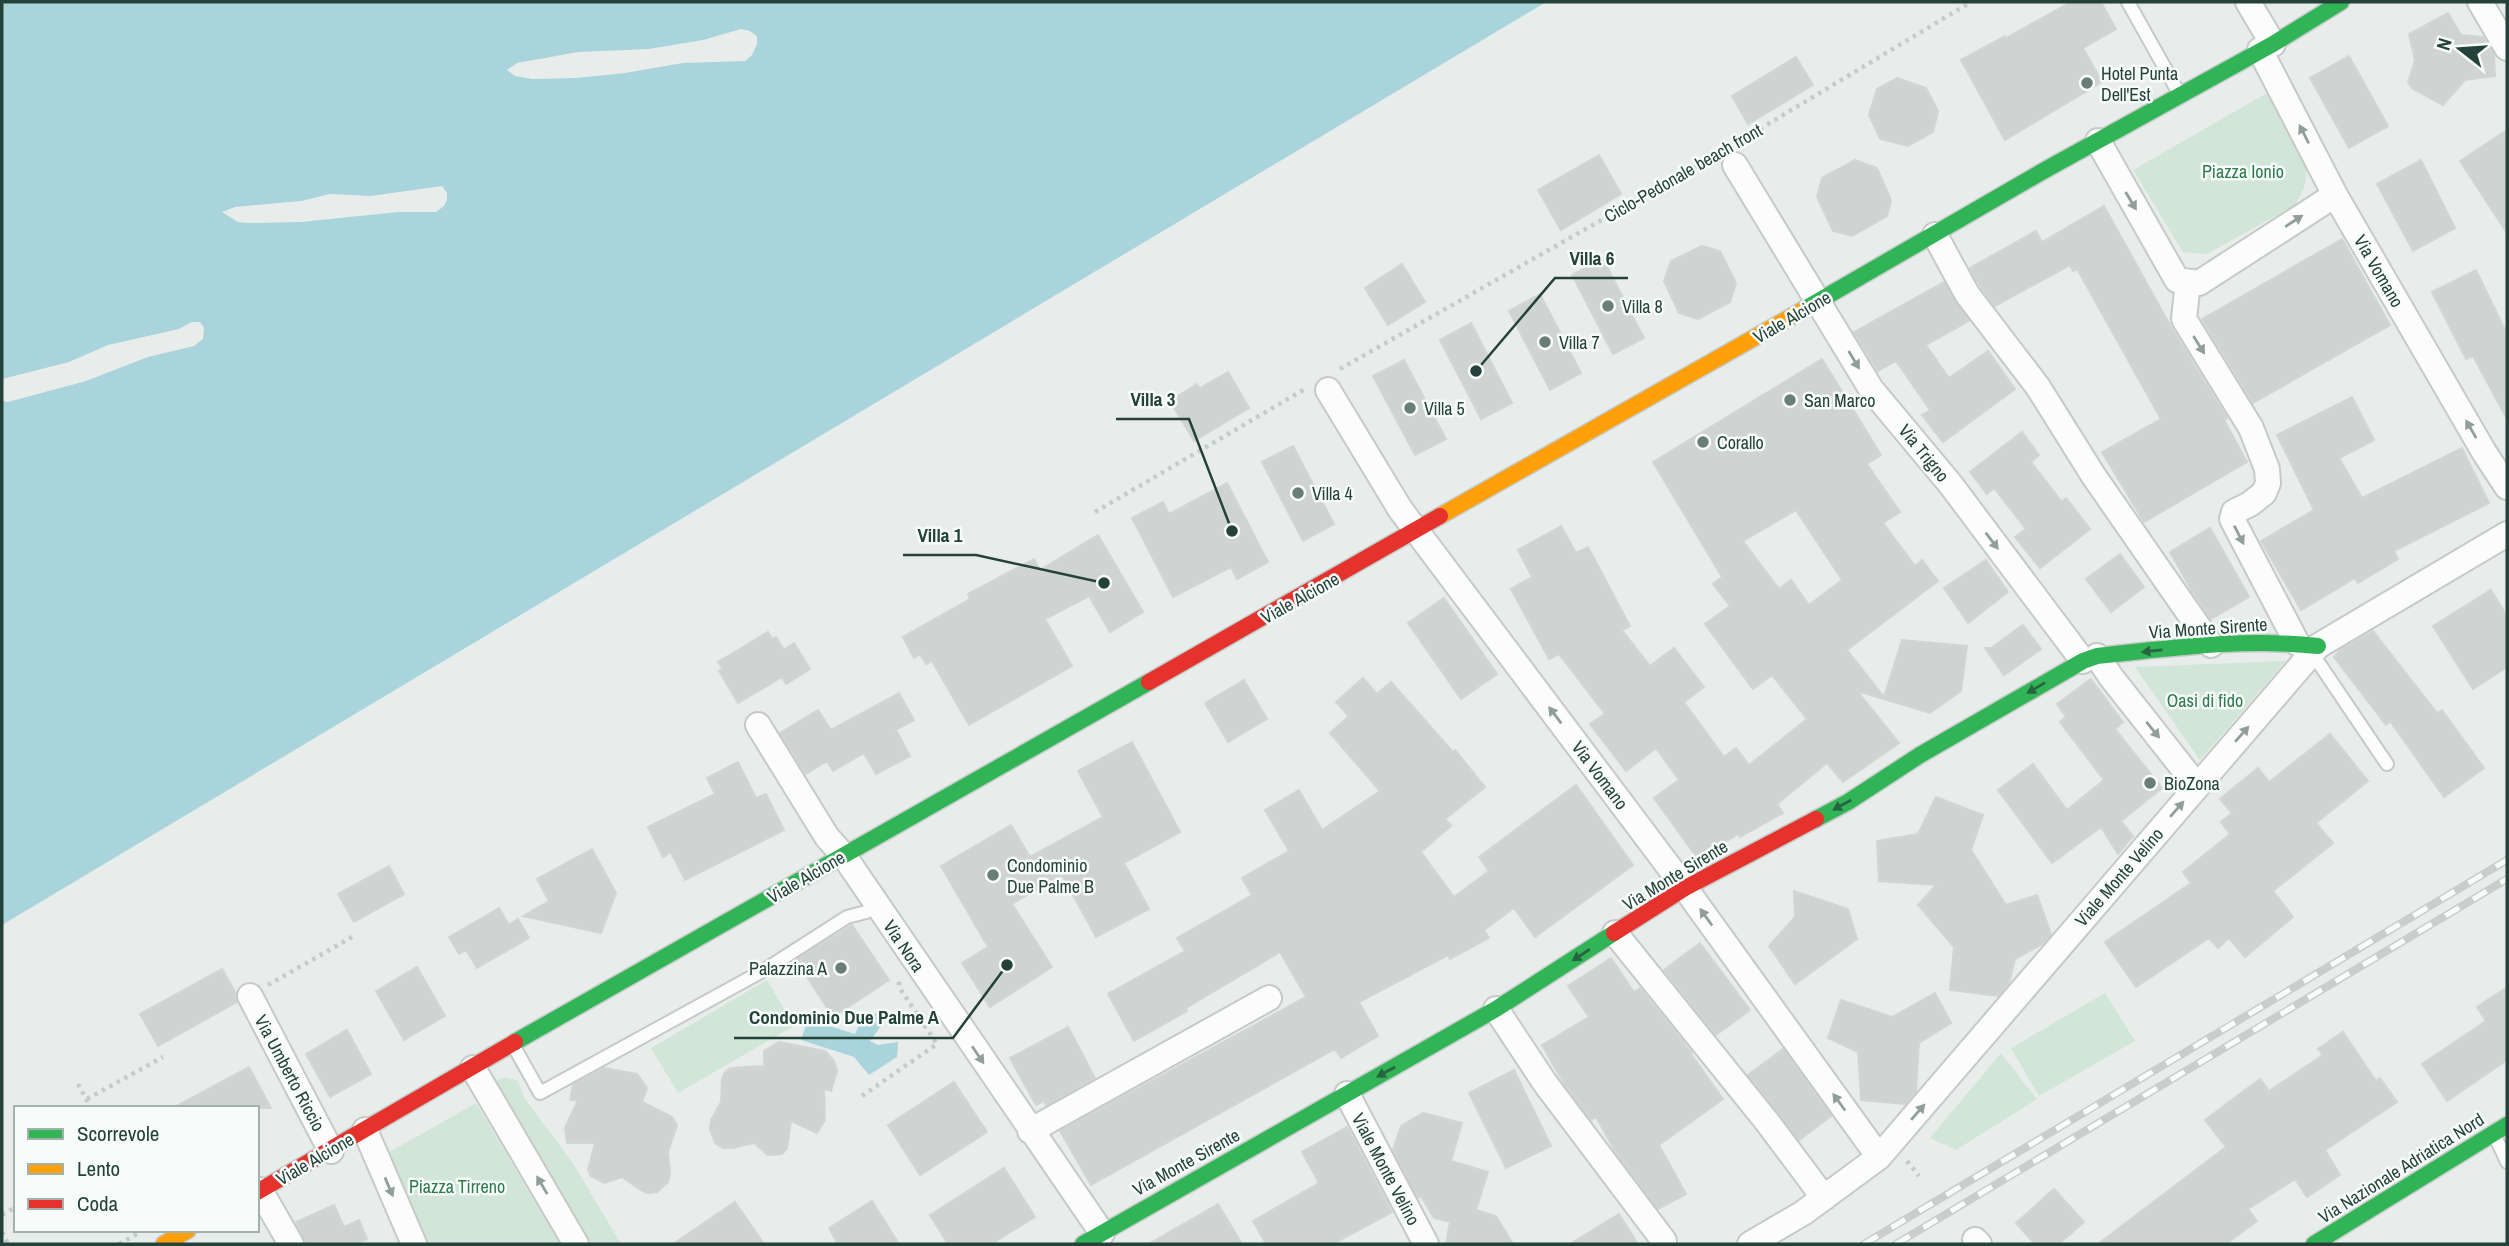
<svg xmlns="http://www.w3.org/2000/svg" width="2509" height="1246" viewBox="0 0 2509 1246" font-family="'Archivo Narrow',sans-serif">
<rect width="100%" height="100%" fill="#e8edeb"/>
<path fill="#d1e6d8" d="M 2267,93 L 2308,167 L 2304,188 L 2295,205 L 2207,254 L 2183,252 L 2133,170 Z
M 2283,661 L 2286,661 L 2200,760 L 2135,667 Z
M 767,980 L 794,1026 L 678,1093 L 651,1048 Z
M 2105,993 L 2135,1041 L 2039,1096 L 2011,1048 Z
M 2001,1053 L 2037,1099 L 1956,1150 L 1930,1138 Z
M 506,1077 L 518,1081 L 525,1099 L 573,1163 L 621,1244 L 588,1244 L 492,1082 Z
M 476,1103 L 560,1244 L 419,1244 L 381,1157 Z"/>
<path fill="#a9d4db" d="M 2,2 L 1546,2 L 2,925 Z
M 865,1013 L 879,1014 L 881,1026 L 870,1041 L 878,1045 L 898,1042 L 897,1057 L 869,1075 L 854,1057 L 801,1040 L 808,1019 L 855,1034 Z"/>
<path fill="#e8edeb" d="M 741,29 L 750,31 L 757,36 L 757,44 L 752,55 L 745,61 L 683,63 L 625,73 L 576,78 L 532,79 L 515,76 L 507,70 L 517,63 L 578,52 L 649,49 L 703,40 Z
M 442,186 L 447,193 L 447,200 L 444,206 L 436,212 L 398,212 L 301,222 L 248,223 L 238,222 L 222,212 L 235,207 L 301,201 L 330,194 L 371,196 Z
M 192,322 L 200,322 L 204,328 L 203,339 L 194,346 L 148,357 L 86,381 L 8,402 L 2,401 L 2,379 L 69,362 L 108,345 L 179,329 Z"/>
<path fill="#cfd4d2" stroke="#d1d6d4" stroke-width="2" fill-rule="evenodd" d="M 2071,2 L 2101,2 L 2116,29 L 2083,48 L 2102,82 L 2005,140 L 1961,60 L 2005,36 L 2006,38 Z
M 2448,13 L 2461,35 L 2483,37 L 2494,55 L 2495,76 L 2465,80 L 2443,105 L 2413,89 L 2408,83 L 2415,60 L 2409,34 Z
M 2349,56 L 2388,126 L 2349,148 L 2310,78 Z
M 1796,57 L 1813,85 L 1748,124 L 1732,96 Z
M 1897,78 L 1926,88 L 1938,111 L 1933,132 L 1908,146 L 1880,139 L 1869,115 L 1877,89 Z
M 2507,130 L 2507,233 L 2460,161 Z
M 1599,155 L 1621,194 L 1561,230 L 1538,190 Z
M 1855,160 L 1877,168 L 1891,200 L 1887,216 L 1852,236 L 1833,231 L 1817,197 L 1822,178 Z
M 2421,160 L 2455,228 L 2413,251 L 2377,184 Z
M 2104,206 L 2171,327 L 2227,418 L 2224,420 L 2247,462 L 2144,522 L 2102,452 L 2161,419 L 2077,269 L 2073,271 L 2070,265 L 1995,306 L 1980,286 L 1970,268 L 2036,231 L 2042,242 Z
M 2342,239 L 2390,325 L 2253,403 L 2202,319 Z
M 1702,246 L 1720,251 L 1736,283 L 1730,302 L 1698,319 L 1679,313 L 1664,281 L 1671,261 Z
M 1603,259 L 1644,338 L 1613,354 L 1572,275 Z
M 1402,264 L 1425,302 L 1388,325 L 1365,288 Z
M 2476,270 L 2507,334 L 2507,419 L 2473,356 L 2466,359 L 2432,292 Z
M 1944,282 L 1969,321 L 1926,345 L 1949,378 L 1988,351 L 2015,389 L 1943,442 L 1922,415 L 1930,410 L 1896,361 L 1878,371 L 1854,332 Z
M 1540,294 L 1581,373 L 1550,390 L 1509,311 Z
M 1471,323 L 1512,403 L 1481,419 L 1440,340 Z
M 1822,359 L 1881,455 L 1867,464 L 1900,512 L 1883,523 L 1915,566 L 1922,560 L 1938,581 L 1847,650 L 1884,697 L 1902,640 L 1967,646 L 1961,691 L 1930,713 L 1857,691 L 1899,743 L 1843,782 L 1827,763 L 1777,804 L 1783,813 L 1740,837 L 1738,834 L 1698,859 L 1654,798 L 1679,780 L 1656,748 L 1626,771 L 1590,724 L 1605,714 L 1559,654 L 1549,659 L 1511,589 L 1532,577 L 1518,550 L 1561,526 L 1576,553 L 1588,547 L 1630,626 L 1622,630 L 1650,666 L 1674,648 L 1704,687 L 1684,702 L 1724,757 L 1736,748 L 1749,765 L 1807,719 L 1772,675 L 1753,689 L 1705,624 L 1730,606 L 1713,584 L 1722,577 L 1653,462 ZM 1796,510 L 1842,580 L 1809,605 L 1791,580 L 1779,589 L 1743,541 Z
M 1404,360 L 1446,439 L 1415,455 L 1373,376 Z
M 1228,372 L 1249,408 L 1194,441 L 1170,401 L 1197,384 L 1200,388 Z
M 2352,397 L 2374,440 L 2339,458 L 2362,498 L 2462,448 L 2489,503 L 2394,551 L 2398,559 L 2358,583 L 2355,578 L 2301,610 L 2261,541 L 2314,510 L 2277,435 Z
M 2022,432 L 2039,455 L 2031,462 L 2062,502 L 2066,498 L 2090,529 L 2040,568 L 2015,537 L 2026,529 L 1994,488 L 1987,494 L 1970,472 Z
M 1293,446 L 1334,524 L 1303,541 L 1262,462 Z
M 1227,483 L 1268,562 L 1237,579 L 1231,567 L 1173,597 L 1132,518 L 1163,502 L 1169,514 Z
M 2210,528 L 2249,597 L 2211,619 L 2192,591 L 2170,552 Z
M 1098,535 L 1143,612 L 1110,632 L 1089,596 L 1045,619 L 1072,666 L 969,725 L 932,661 L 926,664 L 920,654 L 914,658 L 903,637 L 970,599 L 968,594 L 1034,559 L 1040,570 Z
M 2120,554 L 2144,587 L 2111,612 L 2086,579 Z
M 1986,560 L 2008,592 L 1968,623 L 1944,588 Z
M 2491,590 L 2507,616 L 2507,667 L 2473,689 L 2433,626 Z
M 1444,598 L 1497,674 L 1461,699 L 1408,623 Z
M 2023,625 L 2041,649 L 2004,675 L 1985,648 L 1991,648 Z
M 2373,631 L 2437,713 L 2442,710 L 2484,768 L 2444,797 L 2390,721 L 2386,725 L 2334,657 L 2340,650 Z
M 768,632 L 772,639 L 776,637 L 784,650 L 794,643 L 810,669 L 786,684 L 782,677 L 738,703 L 719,671 L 723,669 L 718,662 Z
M 1363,678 L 1377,694 L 1391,682 L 1453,752 L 1455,750 L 1485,787 L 1445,819 L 1451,826 L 1421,852 L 1454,897 L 1489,871 L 1479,857 L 1576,785 L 1633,865 L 1535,937 L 1514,908 L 1484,930 L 1489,938 L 1450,959 L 1448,955 L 1359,1002 L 1378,1036 L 1341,1058 L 1335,1049 L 1091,1185 L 1060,1131 L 1306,997 L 1280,952 L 1186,1008 L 1187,1011 L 1134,1041 L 1108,994 L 1185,951 L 1177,938 L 1252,895 L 1242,878 L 1289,851 L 1265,810 L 1299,790 L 1322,830 L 1380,791 L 1330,733 L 1349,716 L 1336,702 Z
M 2091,679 L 2123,722 L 2115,729 L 2162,788 L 2121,821 L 2133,836 L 2118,854 L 2101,827 L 2052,863 L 1998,790 L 2033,764 L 2067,810 L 2104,780 L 2060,722 L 2066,717 L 2057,704 Z
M 1244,680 L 1267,719 L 1228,742 L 1205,703 Z
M 899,693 L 914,720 L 896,730 L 910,756 L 876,774 L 864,753 L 833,771 L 827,761 L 806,774 L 780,733 L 818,710 L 831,730 Z
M 2330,734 L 2368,781 L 2316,823 L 2333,843 L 2273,891 L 2293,917 L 2245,957 L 2229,938 L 2218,948 L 2209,938 L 2136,987 L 2105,942 L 2191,883 L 2183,872 L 2230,834 L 2221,822 L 2232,813 L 2220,799 L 2258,768 L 2269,782 Z
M 1132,742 L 1180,832 L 1124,863 L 1149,909 L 1096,937 L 1062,875 L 1012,904 L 1052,967 L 990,1007 L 962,963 L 988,947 L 941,866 L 1011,825 L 1030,857 L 1103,817 L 1078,771 Z
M 738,762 L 756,798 L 766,794 L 784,830 L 685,880 L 671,852 L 663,857 L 648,827 L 715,794 L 707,778 Z
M 1936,797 L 1983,815 L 1971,850 L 2006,905 L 2037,895 L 2051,934 L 2044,943 L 2015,959 L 2009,983 L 1998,996 L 1950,990 L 1954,947 L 1918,905 L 1936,885 L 1879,881 L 1877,841 L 1918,834 Z
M 592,849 L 616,893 L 601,933 L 523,916 L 549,901 L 537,879 Z
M 389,866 L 404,894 L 354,922 L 338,894 Z
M 1794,891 L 1848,909 L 1857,939 L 1795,984 L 1769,946 L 1795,917 Z
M 499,908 L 509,925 L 518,919 L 529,938 L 477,968 L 466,950 L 459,954 L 449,937 Z
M 852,925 L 889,980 L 833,1017 L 796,960 Z
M 1700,943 L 1750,1010 L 1716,1035 L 1664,970 Z
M 1611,958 L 1634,992 L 1640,988 L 1692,1053 L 1691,1054 L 1723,1099 L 1659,1145 L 1686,1194 L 1658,1209 L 1615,1151 L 1596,1117 L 1591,1120 L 1565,1085 L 1542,1045 L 1589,1017 L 1568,986 Z
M 417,967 L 445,1016 L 404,1040 L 376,991 Z
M 222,969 L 236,993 L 237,1002 L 158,1046 L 140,1014 Z
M 2507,987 L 2507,1060 L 2447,1101 L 2422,1064 L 2486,1021 L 2477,1007 Z
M 1935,993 L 1951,1023 L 1919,1043 L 1916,1091 L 1905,1104 L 1861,1100 L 1858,1052 L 1828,1038 L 1841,1000 L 1892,1017 Z
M 1068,1027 L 1095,1078 L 1046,1105 L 1044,1101 L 1036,1105 L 1010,1058 Z
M 347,1030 L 371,1074 L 330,1097 L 306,1054 Z
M 2343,1032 L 2376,1081 L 2380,1078 L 2397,1102 L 2325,1150 L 2340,1175 L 2307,1197 L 2295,1179 L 2248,1209 L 2257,1221 L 2226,1244 L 2098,1244 L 2226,1147 L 2205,1120 L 2260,1079 L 2269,1091 L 2323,1055 L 2318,1049 Z
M 779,1042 L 825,1051 L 834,1061 L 837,1071 L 831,1091 L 824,1089 L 825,1120 L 817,1133 L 791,1121 L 787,1149 L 782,1154 L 768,1155 L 754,1143 L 733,1148 L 723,1148 L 715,1143 L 710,1129 L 711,1120 L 721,1102 L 722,1079 L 725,1072 L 730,1068 L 764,1066 L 764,1051 Z
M 1783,1049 L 1831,1116 L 1799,1140 L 1748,1075 Z
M 249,1067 L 271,1108 L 173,1108 L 214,1086 Z
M 604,1068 L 637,1074 L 647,1088 L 642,1102 L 672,1117 L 677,1125 L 668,1152 L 670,1172 L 668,1182 L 657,1192 L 647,1193 L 639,1189 L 622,1177 L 604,1183 L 591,1176 L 588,1170 L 595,1143 L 567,1143 L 565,1128 L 578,1100 L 570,1100 L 573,1085 Z
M 1514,1070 L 1551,1146 L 1506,1168 L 1469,1093 Z
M 954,1082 L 987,1132 L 920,1175 L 888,1125 Z
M 1423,1113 L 1462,1123 L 1451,1161 L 1488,1172 L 1476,1210 L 1496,1216 L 1513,1244 L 1446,1244 L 1450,1222 L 1434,1218 L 1421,1196 L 1418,1198 L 1393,1150 L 1401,1126 Z
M 1347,1127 L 1392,1212 L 1333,1244 L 1266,1244 L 1253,1221 L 1319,1183 L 1302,1152 Z
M 1004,1168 L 1035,1217 L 991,1244 L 948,1244 L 930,1215 Z
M 2054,1189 L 2084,1222 L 2059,1244 L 2035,1244 L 2016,1223 Z
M 872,1201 L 899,1244 L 838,1244 L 829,1228 Z
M 735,1202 L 764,1244 L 673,1244 Z
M 1218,1204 L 1242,1244 L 1149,1244 Z
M 334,1205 L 344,1227 L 359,1220 L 367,1239 L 356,1244 L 306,1244 L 296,1222 Z
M 1619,1214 L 1638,1244 L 1570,1244 Z"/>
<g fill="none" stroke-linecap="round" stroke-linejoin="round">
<g stroke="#c5cac8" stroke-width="16">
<path id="lane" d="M 2128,2 L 2180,95
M 2312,653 L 2387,764
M 513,1045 L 540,1093 L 766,969 L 847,917 L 866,912 L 877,906
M 2494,1134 L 2507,1162"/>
</g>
<g stroke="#c5cac8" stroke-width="28">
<path id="street" d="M 2248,2 L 2273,44
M 2480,2 L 2507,48
M 2260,50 L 2335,195 L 2484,452 L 2507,487
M 2098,141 L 2177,280 L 2199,283 L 2335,195
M 1735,165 L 1871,389 L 1951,485 L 2083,661
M 1935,235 L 1967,294 L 2038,387 L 2093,475 L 2211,645
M 2188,282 L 2184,319 L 2251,428 L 2267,469 L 2268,483 L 2264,493 L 2250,504 L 2234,512 L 2232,519 L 2297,643
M 1328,390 L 1400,509 L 1685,888 L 1879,1157
M 2097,656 L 2111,677 L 2197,786
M 758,725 L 827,837 L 844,856 L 1102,1233
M 1615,933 L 1768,1123 L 1824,1198
M 250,996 L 331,1151
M 1496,1009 L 1545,1083 L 1664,1241
M 473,1068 L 576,1244
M 1347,1094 L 1426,1244
M 365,1130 L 414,1244
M 1030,1131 L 1269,998
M 260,1190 L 291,1244
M 1975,1240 L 1979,1244
M 1750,1244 L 1803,1213 L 1879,1157 L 2318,646 L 2507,534"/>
</g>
<g stroke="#c3cbc8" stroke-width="19">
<path id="fast" d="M 1803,310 L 2045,170 L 2273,44 L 2341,2
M 1816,819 L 1848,802 L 1920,755 L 2083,661 L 2097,656 C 2171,648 2244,638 2318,646
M 515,1042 L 1149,682
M 1083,1244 L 1496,1009 L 1614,933
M 2314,1244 L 2507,1125"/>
</g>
<g stroke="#c3cbc8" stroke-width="19">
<path id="slow" d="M 1440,516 L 1803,310
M 164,1244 L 188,1230"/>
</g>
<g stroke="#c3cbc8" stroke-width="19">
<path id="jam" d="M 1149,682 L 1440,516
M 1614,933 L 1685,888 L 1816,819
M 257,1192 L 515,1042"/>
</g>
<path stroke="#c3ccca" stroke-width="4.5" stroke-dasharray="3.5 5" stroke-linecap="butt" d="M 1738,142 L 1971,2
M 1340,369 L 1712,157
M 1095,512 L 1305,389
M 268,985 L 352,937
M 78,1084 L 91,1108
M 862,1096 L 937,1044 L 899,987 L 899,979
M 87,1099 L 163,1057
M 1907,1161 L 1919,1176
M 2,1215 L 16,1207
M 2,1232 L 8,1244
M 119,1244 L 137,1234"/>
<use href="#lane" stroke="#fcfcfc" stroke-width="12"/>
<use href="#street" stroke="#fcfcfc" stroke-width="24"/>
<use href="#fast" stroke="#30b455" stroke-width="16"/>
<use href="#slow" stroke="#ff9f0a" stroke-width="16"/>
<use href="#jam" stroke="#e5322d" stroke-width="16"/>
<g stroke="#c9cdcc" stroke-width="8">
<path id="rail" d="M 1864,1244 L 2507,860
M 1896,1244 L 2507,879"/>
</g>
<use href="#rail" stroke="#f7fbf9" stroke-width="5" stroke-dasharray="16" stroke-linecap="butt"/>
</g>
<defs><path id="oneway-solid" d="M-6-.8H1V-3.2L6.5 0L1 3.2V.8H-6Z" transform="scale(1.75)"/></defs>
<g fill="#909f9b">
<use href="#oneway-solid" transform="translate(2304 134) rotate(-117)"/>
<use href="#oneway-solid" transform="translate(2131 201) rotate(59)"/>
<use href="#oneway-solid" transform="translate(2294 221) rotate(-33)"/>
<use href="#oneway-solid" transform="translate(2199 345) rotate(58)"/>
<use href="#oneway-solid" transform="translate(1854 360) rotate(59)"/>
<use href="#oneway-solid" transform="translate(2471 429) rotate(-120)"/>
<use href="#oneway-solid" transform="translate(2239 535) rotate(63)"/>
<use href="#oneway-solid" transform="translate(1992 541) rotate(53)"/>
<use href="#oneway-solid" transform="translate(1555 715) rotate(-127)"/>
<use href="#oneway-solid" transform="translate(2153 730) rotate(51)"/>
<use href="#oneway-solid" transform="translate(2242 734) rotate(-49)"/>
<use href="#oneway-solid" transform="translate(2177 809) rotate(-49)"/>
<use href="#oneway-solid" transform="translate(1706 917) rotate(-126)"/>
<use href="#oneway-solid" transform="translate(978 1055) rotate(56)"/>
<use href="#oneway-solid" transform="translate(1839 1102) rotate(-126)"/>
<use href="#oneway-solid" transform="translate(1918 1112) rotate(-49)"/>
<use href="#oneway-solid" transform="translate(542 1185) rotate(-120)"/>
<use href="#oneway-solid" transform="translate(389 1187) rotate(67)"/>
</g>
<g fill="#286442">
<use href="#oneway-solid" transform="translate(2152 651) rotate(174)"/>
<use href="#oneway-solid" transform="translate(2036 688) rotate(149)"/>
<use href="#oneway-solid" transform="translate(1842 805) rotate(151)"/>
<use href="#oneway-solid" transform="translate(1581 955) rotate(147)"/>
<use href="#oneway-solid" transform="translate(1386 1072) rotate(151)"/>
</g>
<g fill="#697e78" stroke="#f7fbf9" stroke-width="2.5">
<circle cx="2087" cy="83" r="7"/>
<circle cx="1608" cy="306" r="7"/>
<circle cx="1545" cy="342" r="7"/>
<circle cx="1790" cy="400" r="7"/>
<circle cx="1410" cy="408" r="7"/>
<circle cx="1703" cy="442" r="7"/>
<circle cx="1298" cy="493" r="7"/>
<circle cx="2150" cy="783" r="7"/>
<circle cx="993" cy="875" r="7"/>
<circle cx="841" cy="968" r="7"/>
</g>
<g text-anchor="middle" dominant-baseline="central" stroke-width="5" stroke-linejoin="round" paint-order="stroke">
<g font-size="18" fill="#24423a" stroke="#f7fbf9" text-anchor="start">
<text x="2101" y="73">Hotel Punta<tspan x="2101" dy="21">Dell'Est</tspan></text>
<text x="1622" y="306">Villa 8</text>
<text x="1559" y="342">Villa 7</text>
<text x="1804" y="400">San Marco</text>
<text x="1424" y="408">Villa 5</text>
<text x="1717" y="442">Corallo</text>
<text x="1312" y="493">Villa 4</text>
<text x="2164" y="783">BioZona</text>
<text x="1007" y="865">Condominio<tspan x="1007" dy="21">Due Palme B</tspan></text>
<text x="827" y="968" text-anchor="end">Palazzina A</text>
</g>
<g font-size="18" fill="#2d7a4b" stroke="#f7fbf9">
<text x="2243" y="171">Piazza Ionio</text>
<text x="2205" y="700">Oasi di fido</text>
<text x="457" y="1186">Piazza Tirreno</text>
</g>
<g font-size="18" fill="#24423a" stroke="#f7fbf9">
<text transform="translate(1683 173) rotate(-30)">Ciclo-Pedonale beach front</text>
<text transform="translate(2379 271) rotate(60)">Via Vomano</text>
<text transform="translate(1792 317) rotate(-30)">Viale Alcione</text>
<text transform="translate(1924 453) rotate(51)">Via Trigno</text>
<text transform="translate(1300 598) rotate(-29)">Viale Alcione</text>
<text transform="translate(2208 628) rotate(-4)">Via Monte Sirente</text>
<text transform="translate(1600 775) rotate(53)">Via Vomano</text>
<text transform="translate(1675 875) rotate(-31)">Via Monte Sirente</text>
<text transform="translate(806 877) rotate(-30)">Viale Alcione</text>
<text transform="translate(2119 877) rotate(-49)">Viale Monte Velino</text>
<text transform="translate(904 946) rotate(56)">Via Nora</text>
<text transform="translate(290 1073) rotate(62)">Via Umberto Riccio</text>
<text transform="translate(315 1159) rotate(-30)">Viale Alcione</text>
<text transform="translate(1186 1162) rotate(-29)">Via Monte Sirente</text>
<text transform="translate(2401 1168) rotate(-32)">Via Nazionale Adriatica Nord</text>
<text transform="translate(1386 1169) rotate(62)">Viale Monte Velino</text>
</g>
</g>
<path fill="none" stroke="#24423a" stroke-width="2.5" d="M1476 371L1555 278H1628M1232 531L1189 419H1116M1104 583L976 555H903M1007 965L953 1038H734"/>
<g fill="#24423a" stroke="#f7fbf9" stroke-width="2.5">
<circle cx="1476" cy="371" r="7"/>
<circle cx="1232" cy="531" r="7"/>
<circle cx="1104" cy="583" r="7"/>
<circle cx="1007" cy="965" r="7"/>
</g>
<g font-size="19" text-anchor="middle" font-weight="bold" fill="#24423a" stroke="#f7fbf9" stroke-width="5" stroke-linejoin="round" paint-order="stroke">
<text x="1592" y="265">Villa 6</text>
<text x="1153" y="406">Villa 3</text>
<text x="940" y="542">Villa 1</text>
<text x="844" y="1024">Condominio Due Palme A</text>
</g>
<rect width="2509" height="1246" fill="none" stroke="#24423a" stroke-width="7"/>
<rect x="14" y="1106" width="245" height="126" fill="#f7fbf9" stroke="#a3b1ad" stroke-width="2"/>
<rect x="28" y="1129" width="35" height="10" fill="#30b455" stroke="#a3b1ad" stroke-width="2"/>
<text x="77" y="1141" font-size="21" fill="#24423a">Scorrevole</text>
<rect x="28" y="1164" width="35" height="10" fill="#ff9f0a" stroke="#a3b1ad" stroke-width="2"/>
<text x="77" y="1176" font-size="21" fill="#24423a">Lento</text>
<rect x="28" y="1199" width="35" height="10" fill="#e5322d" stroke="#a3b1ad" stroke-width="2"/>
<text x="77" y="1211" font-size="21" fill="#24423a">Coda</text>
<g transform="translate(2460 49) rotate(287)" stroke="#f7fbf9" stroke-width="5" paint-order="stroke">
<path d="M0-5L12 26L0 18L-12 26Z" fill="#24423a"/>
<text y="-10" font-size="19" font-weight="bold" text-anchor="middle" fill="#24423a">N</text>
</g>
</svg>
